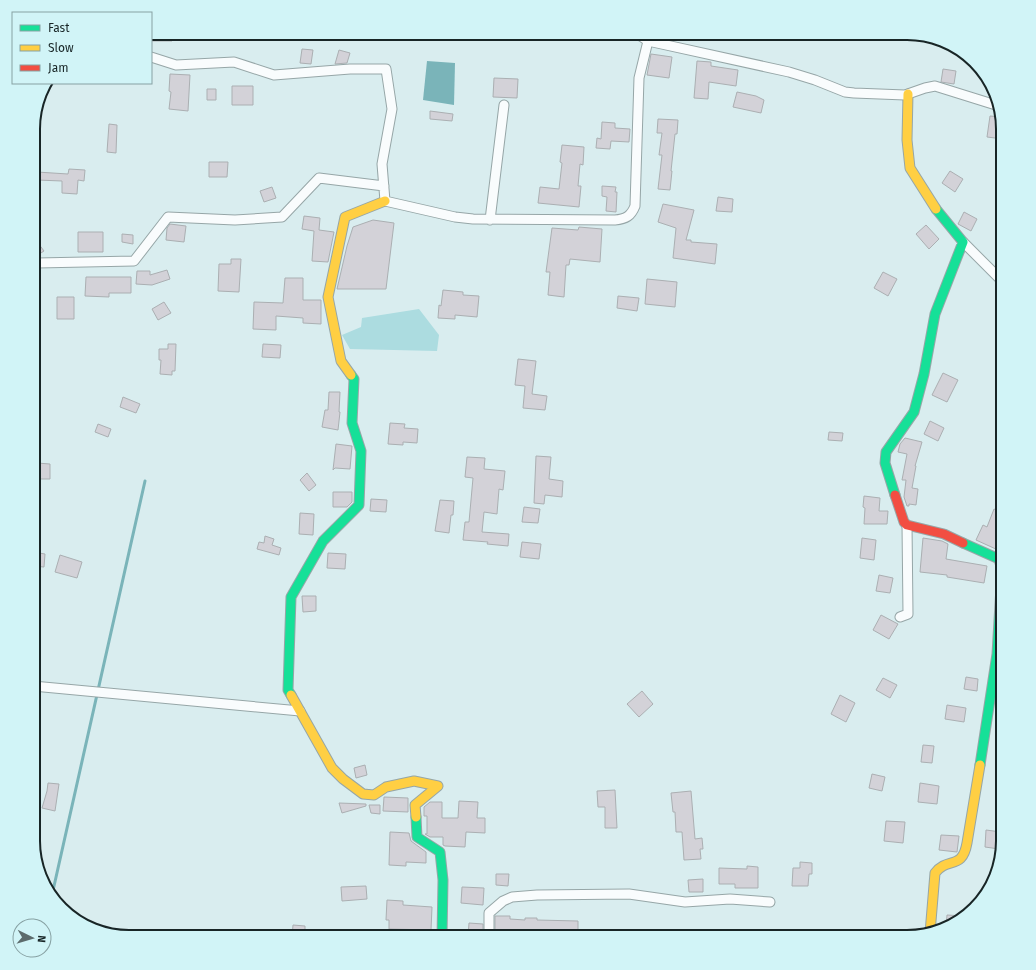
<svg xmlns="http://www.w3.org/2000/svg" width="1036" height="970" viewBox="0 0 1036 970" font-family="'Fira Sans',sans-serif">
<rect width="100%" height="100%" fill="#d9edef"/>
<path fill="#acdce0" d="M 419,309 L 439,335 L 437,351 L 350,349 L 342,335 L 361,327 L 362,318 Z"/>
<path fill="#7ab4b9" d="M 427,61 L 455,63 L 454,105 L 423,100 Z"/>
<g fill="none" stroke-linecap="round" stroke-linejoin="round">
<path stroke="#7ab4b9" stroke-width="3" d="M 52,895 L 145,481"/>
</g>
<path fill="#d3d2d8" stroke="#abafb2" d="M 151,33 L 172,33 L 172,41 L 151,41 Z
M 302,49 L 313,50 L 311,64 L 300,63 Z
M 339,50 L 350,53 L 347,63 L 335,64 Z
M 651,54 L 672,57 L 669,78 L 647,75 Z
M 697,61 L 711,62 L 711,66 L 738,70 L 736,86 L 709,82 L 708,99 L 694,98 Z
M 943,69 L 956,71 L 954,84 L 941,82 Z
M 170,74 L 190,75 L 188,111 L 169,109 L 171,92 L 169,91 Z
M 494,78 L 518,79 L 517,98 L 493,97 Z
M 232,86 L 253,86 L 253,105 L 232,105 Z
M 207,89 L 216,89 L 216,100 L 207,100 Z
M 737,92 L 756,96 L 764,100 L 761,113 L 733,107 Z
M 430,111 L 453,114 L 452,121 L 430,119 Z
M 990,116 L 1002,117 L 1003,139 L 987,137 Z
M 658,119 L 678,120 L 677,134 L 675,134 L 671,171 L 672,171 L 670,190 L 658,189 L 662,155 L 659,155 L 662,133 L 657,133 Z
M 602,122 L 615,123 L 615,128 L 630,129 L 629,142 L 611,141 L 610,149 L 596,148 L 597,138 L 601,139 Z
M 109,124 L 117,125 L 116,153 L 107,152 Z
M 562,145 L 584,147 L 583,165 L 580,164 L 578,186 L 581,186 L 579,207 L 538,203 L 540,187 L 559,189 L 562,163 L 560,162 Z
M 209,162 L 228,162 L 227,177 L 209,177 Z
M 69,169 L 85,170 L 84,181 L 78,180 L 77,194 L 62,193 L 62,181 L 37,180 L 37,172 L 68,174 Z
M 950,171 L 963,179 L 955,192 L 942,183 Z
M 602,186 L 616,187 L 615,192 L 617,192 L 616,212 L 606,211 L 607,197 L 602,196 Z
M 272,187 L 276,198 L 264,202 L 260,191 Z
M 718,197 L 733,199 L 732,212 L 716,211 Z
M 663,204 L 694,210 L 686,240 L 691,240 L 691,242 L 717,244 L 715,264 L 673,258 L 676,228 L 658,222 Z
M 964,212 L 977,219 L 971,231 L 958,224 Z
M 304,216 L 320,218 L 319,230 L 334,232 L 328,262 L 312,261 L 314,231 L 302,229 Z
M 373,220 L 394,223 L 386,289 L 337,289 L 347,246 L 353,227 Z
M 170,224 L 186,226 L 184,242 L 166,240 L 167,228 Z
M 926,225 L 939,239 L 929,249 L 916,234 Z
M 579,227 L 602,229 L 600,262 L 570,259 L 569,265 L 566,265 L 564,297 L 548,295 L 550,272 L 546,272 L 552,228 L 578,230 Z
M 78,232 L 103,232 L 103,252 L 78,252 Z
M 122,234 L 133,235 L 133,244 L 122,242 Z
M 38,243 L 44,251 L 33,258 L 33,247 Z
M 231,259 L 241,259 L 239,292 L 218,291 L 219,264 L 231,264 Z
M 167,270 L 170,279 L 152,285 L 136,284 L 137,271 L 150,271 L 150,275 Z
M 883,272 L 897,279 L 888,296 L 874,288 Z
M 86,277 L 131,277 L 131,293 L 109,293 L 109,297 L 85,296 Z
M 285,278 L 303,278 L 303,300 L 321,300 L 321,324 L 303,323 L 303,318 L 276,316 L 276,330 L 253,329 L 254,302 L 283,303 Z
M 647,279 L 677,282 L 675,307 L 645,304 Z
M 443,290 L 463,292 L 463,295 L 479,296 L 477,317 L 455,315 L 455,319 L 438,318 L 439,305 L 441,306 Z
M 618,296 L 639,298 L 637,311 L 617,308 Z
M 57,297 L 74,297 L 74,319 L 57,319 Z
M 164,302 L 171,313 L 158,320 L 152,309 Z
M 168,344 L 176,344 L 175,371 L 172,371 L 172,375 L 160,374 L 161,360 L 159,360 L 159,349 L 168,349 Z
M 263,344 L 281,345 L 280,358 L 262,357 Z
M 518,359 L 536,361 L 532,394 L 547,396 L 545,410 L 523,408 L 525,386 L 515,385 Z
M 943,373 L 958,380 L 947,402 L 932,395 Z
M 329,392 L 340,392 L 339,412 L 340,412 L 338,430 L 322,427 L 325,410 L 328,410 Z
M 123,397 L 140,404 L 136,413 L 120,407 Z
M 930,421 L 944,428 L 938,441 L 924,434 Z
M 390,423 L 405,424 L 404,428 L 418,429 L 417,443 L 403,442 L 403,445 L 388,444 Z
M 98,424 L 111,429 L 108,437 L 95,432 Z
M 829,432 L 843,433 L 842,441 L 828,440 Z
M 905,438 L 922,442 L 915,466 L 916,466 L 912,488 L 918,489 L 916,505 L 909,504 L 909,506 L 907,506 L 904,497 L 906,480 L 902,480 L 907,454 L 898,452 L 900,444 Z
M 336,444 L 352,446 L 350,469 L 335,468 L 333,470 Z
M 536,456 L 551,457 L 549,479 L 563,481 L 562,497 L 545,495 L 544,504 L 534,503 Z
M 467,457 L 485,458 L 484,469 L 505,471 L 503,490 L 499,489 L 497,514 L 484,512 L 482,532 L 509,534 L 508,546 L 487,544 L 488,542 L 463,540 L 465,522 L 469,522 L 473,478 L 465,477 Z
M 37,463 L 50,464 L 50,479 L 37,479 Z
M 307,473 L 316,485 L 309,491 L 300,480 Z
M 333,492 L 352,492 L 352,502 L 347,507 L 333,507 Z
M 864,496 L 880,498 L 879,511 L 888,511 L 887,524 L 864,524 L 865,508 L 863,507 Z
M 371,499 L 387,500 L 386,512 L 370,511 Z
M 440,500 L 454,501 L 453,515 L 451,515 L 449,533 L 435,531 Z
M 524,507 L 540,509 L 538,523 L 522,522 Z
M 994,509 L 1003,513 L 1003,539 L 998,550 L 976,540 L 983,525 L 987,527 Z
M 300,513 L 314,514 L 313,535 L 299,534 Z
M 265,536 L 274,539 L 272,545 L 281,548 L 279,555 L 257,549 L 259,542 L 264,543 Z
M 862,538 L 876,540 L 874,560 L 860,558 Z
M 923,538 L 942,541 L 948,544 L 946,559 L 987,566 L 984,583 L 947,577 L 947,575 L 920,572 Z
M 522,542 L 541,544 L 539,559 L 520,557 Z
M 33,552 L 45,554 L 44,567 L 33,566 Z
M 328,553 L 346,554 L 345,569 L 327,568 Z
M 60,555 L 82,562 L 77,578 L 55,572 Z
M 879,575 L 893,578 L 890,593 L 876,591 Z
M 302,596 L 316,596 L 316,611 L 303,612 Z
M 881,615 L 898,624 L 889,639 L 873,630 Z
M 966,677 L 978,679 L 977,691 L 964,689 Z
M 883,678 L 897,685 L 890,698 L 876,690 Z
M 642,691 L 653,704 L 639,717 L 627,704 Z
M 840,695 L 855,703 L 846,722 L 831,714 Z
M 947,705 L 966,708 L 964,722 L 945,719 Z
M 923,745 L 934,746 L 932,763 L 921,762 Z
M 365,765 L 367,775 L 356,778 L 354,768 Z
M 872,774 L 885,777 L 882,791 L 869,788 Z
M 48,783 L 59,784 L 55,811 L 42,808 L 47,791 Z
M 920,783 L 939,786 L 937,804 L 918,802 Z
M 615,790 L 617,828 L 605,828 L 605,807 L 598,807 L 597,791 Z
M 691,791 L 695,839 L 702,838 L 703,849 L 700,849 L 701,859 L 684,860 L 682,832 L 676,832 L 675,812 L 673,812 L 671,793 Z
M 384,797 L 408,798 L 408,812 L 383,811 Z
M 459,801 L 478,802 L 477,818 L 485,818 L 485,833 L 466,832 L 465,847 L 445,846 L 443,845 L 443,837 L 430,837 L 425,834 L 427,834 L 427,816 L 424,816 L 424,807 L 430,802 L 442,802 L 442,818 L 458,818 Z
M 339,803 L 366,804 L 366,806 L 342,813 Z
M 369,805 L 380,805 L 380,814 L 371,813 Z
M 886,821 L 905,822 L 903,843 L 884,841 Z
M 986,830 L 1001,832 L 999,849 L 985,847 Z
M 390,832 L 409,833 L 411,841 L 426,852 L 426,863 L 406,862 L 406,866 L 389,865 Z
M 941,835 L 959,836 L 957,852 L 939,850 Z
M 800,862 L 812,863 L 812,874 L 809,874 L 808,886 L 792,886 L 793,868 L 800,868 Z
M 747,866 L 758,867 L 758,888 L 735,888 L 735,884 L 719,884 L 719,868 L 747,869 Z
M 496,874 L 509,874 L 508,886 L 496,885 Z
M 703,879 L 703,892 L 689,892 L 688,880 Z
M 366,886 L 367,899 L 342,901 L 341,887 Z
M 462,887 L 484,888 L 483,905 L 461,903 Z
M 387,900 L 403,901 L 403,905 L 432,907 L 431,930 L 389,929 L 389,920 L 386,920 Z
M 947,915 L 965,916 L 946,928 Z
M 495,916 L 510,916 L 510,919 L 525,920 L 525,918 L 537,918 L 537,920 L 578,921 L 578,936 L 548,936 L 548,937 L 539,937 L 539,932 L 495,932 Z
M 469,923 L 483,924 L 483,937 L 468,937 Z
M 293,925 L 305,926 L 305,937 L 292,937 Z"/>
<g fill="none" stroke-linecap="round" stroke-linejoin="round">
<g stroke="#96a6a7" stroke-width="11">
<path id="street" d="M 636,33 L 648,41 L 789,72 L 815,80 L 845,92 L 854,93 L 905,95 L 925,88 L 935,86 L 999,106
M 151,57 L 176,65 L 234,62 L 274,75 L 350,69 L 386,69 L 392,109 L 382,164 L 385,201 L 455,217 L 473,219 L 615,220 C 626,219 631,216 635,206 L 639,78 L 648,41
M 490,220 L 504,105
M 963,242 L 1003,282
M 33,267 L 37,263 L 134,261 L 168,217 L 235,220 L 282,217 L 319,178 L 384,186
M 900,617 L 908,614 L 907,525
M 33,686 L 300,711
M 489,937 L 489,913 L 503,901 L 512,897 L 537,895 L 629,894 L 685,902 L 730,899 L 770,902"/>
</g>
<g stroke="#96a6a7" stroke-width="11">
<path id="fast" d="M 895,495 L 885,463 L 886,452 L 914,412 L 924,374 L 935,314 L 963,242 L 936,209
M 963,543 L 999,559 L 1002,570 L 997,654 L 980,765
M 291,695 L 288,690 L 291,597 L 323,541 L 359,505 L 361,451 L 352,423 L 354,379 L 351,375
M 416,817 L 417,837 L 440,852 L 443,880 L 442,937"/>
</g>
<g stroke="#96a6a7" stroke-width="11">
<path id="slow" d="M 908,94 L 907,140 L 910,168 L 936,209
M 351,375 L 341,361 L 328,297 L 345,217 L 385,201
M 291,695 L 332,768 L 343,779 L 363,794 L 374,795 L 386,787 L 414,781 L 438,786 L 415,805 L 416,817
M 930,933 L 935,873 C 948,856 962,871 967,843 L 980,765"/>
</g>
<g stroke="#96a6a7" stroke-width="11">
<path id="jam" d="M 895,495 L 904,522 L 907,525 L 944,534 L 963,543"/>
</g>
<use href="#street" stroke="#f9fcfd" stroke-width="9"/>
<use href="#fast" stroke="#16e098" stroke-width="9"/>
<use href="#slow" stroke="#ffcf43" stroke-width="9"/>
<use href="#jam" stroke="#f24e42" stroke-width="9"/>
</g>
<path d="M0 0H1036V970H0ZM129 40H907A89 89 0 0 1 996 129V841A89 89 0 0 1 907 930H129A89 89 0 0 1 40 841V129A89 89 0 0 1 129 40Z" fill="#d1f4f7" fill-rule="evenodd"/>
<path fill="none" stroke="#182526" stroke-width="2" d="M129 40H907A89 89 0 0 1 996 129V841A89 89 0 0 1 907 930H129A89 89 0 0 1 40 841V129A89 89 0 0 1 129 40Z"/>
<rect x="12" y="12" width="140" height="72" fill="#d1f4f7" stroke="#87a1a3"/>
<rect x="20" y="25" width="20" height="6" fill="#16e098" stroke="#87a1a3"/>
<text x="48" y="32" font-size="12" fill="#182526">Fast</text>
<rect x="20" y="45" width="20" height="6" fill="#ffcf43" stroke="#87a1a3"/>
<text x="48" y="52" font-size="12" fill="#182526">Slow</text>
<rect x="20" y="65" width="20" height="6" fill="#f24e42" stroke="#87a1a3"/>
<text x="48" y="72" font-size="12" fill="#182526">Jam</text>
<g transform="translate(32 938) rotate(95)"><circle r="19" fill="#d1f4f7" stroke="#87a1a3"/>
<path d="M0-3L7 15L0 10L-7 15Z" fill="#5c6b6c"/>
<text y="-6" font-size="11" font-weight="bold" text-anchor="middle" fill="#182526">N</text>
</g>
</svg>
